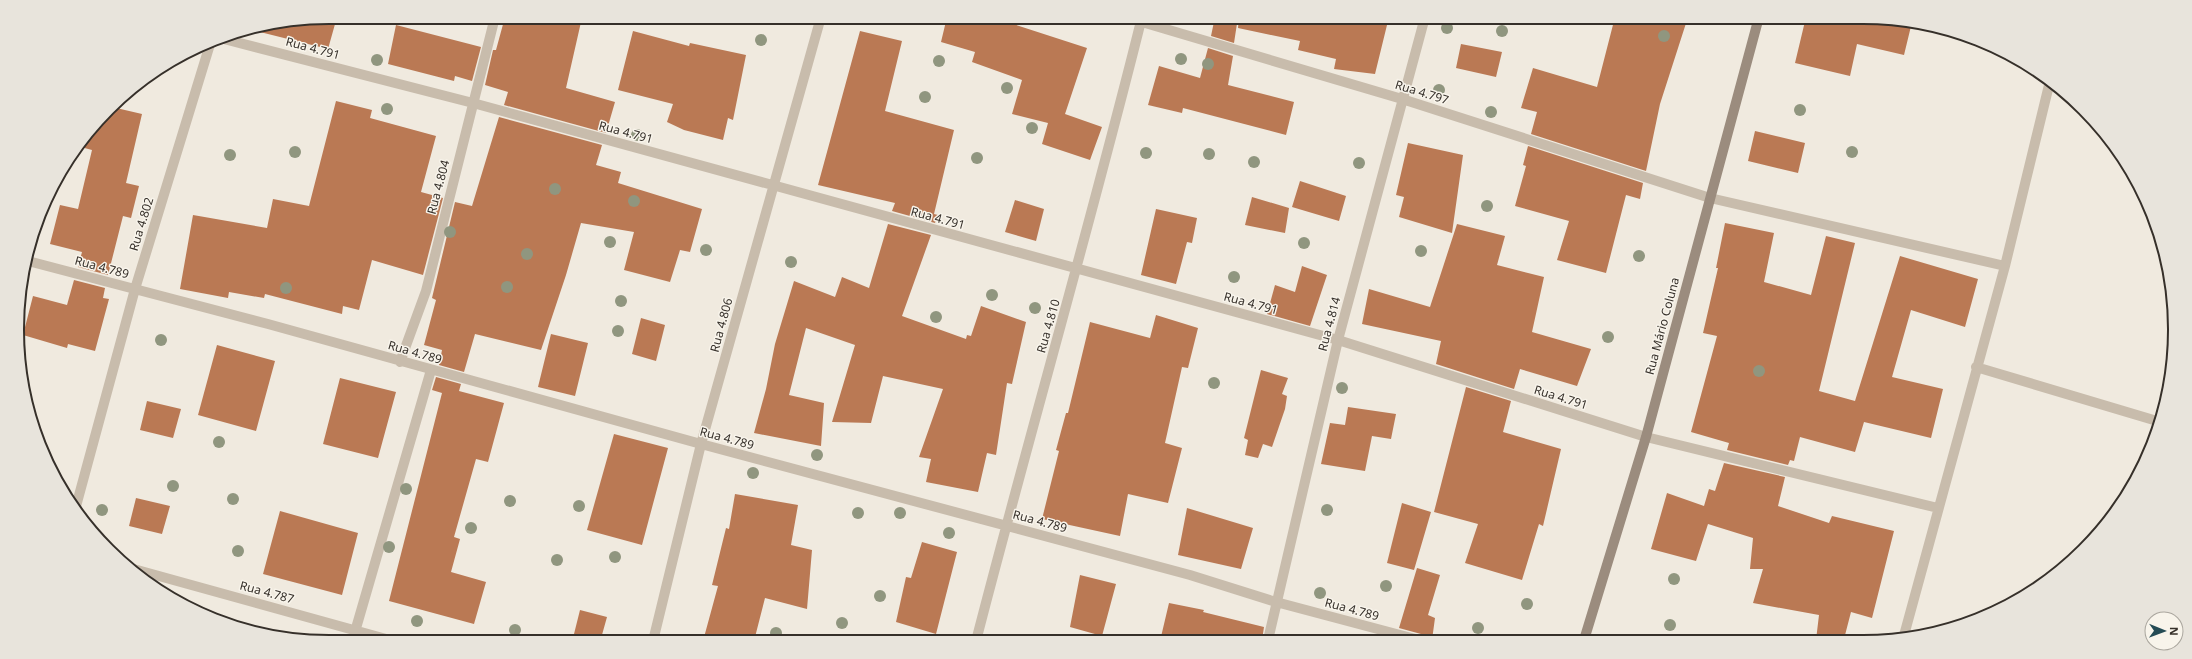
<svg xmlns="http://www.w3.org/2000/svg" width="2192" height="659" viewBox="0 0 2192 659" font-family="'Noto Sans',sans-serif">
<rect width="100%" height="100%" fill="#f0eadf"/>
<path fill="#ba7954" d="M 337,17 L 328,49 L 248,29 L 269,23 Z
M 505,17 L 561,17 L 581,22 L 566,88 L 615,102 L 606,133 L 504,105 L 508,92 L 485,85 L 493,50 L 496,50 Z
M 947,17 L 1005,17 L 1004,21 L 1087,48 L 1065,114 L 1102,127 L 1090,160 L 1042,144 L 1048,123 L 1012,114 L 1022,80 L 972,62 L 975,52 L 941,42 Z
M 1215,17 L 1238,17 L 1234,43 L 1211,36 Z
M 1239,17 L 1348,17 L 1387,25 L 1375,74 L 1334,69 L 1336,59 L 1298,50 L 1300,41 L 1238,28 Z
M 1615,17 L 1688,17 L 1660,104 L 1646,171 L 1531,134 L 1537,112 L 1521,108 L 1533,68 L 1597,87 Z
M 1806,17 L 1862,17 L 1912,22 L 1904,55 L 1857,44 L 1850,76 L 1795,63 Z
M 396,25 L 481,47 L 472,81 L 455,76 L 454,81 L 388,64 Z
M 633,31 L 689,46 L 690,43 L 746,55 L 733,120 L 728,118 L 723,140 L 684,130 L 667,122 L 673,104 L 618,90 Z
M 860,31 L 902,41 L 885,111 L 954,130 L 934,214 L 938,215 L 935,223 L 892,211 L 895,203 L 818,185 Z
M 1461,44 L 1502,52 L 1496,77 L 1456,68 Z
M 1208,48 L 1233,56 L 1228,85 L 1294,102 L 1286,135 L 1183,108 L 1182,113 L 1148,105 L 1159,66 L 1200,78 Z
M 336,101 L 372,110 L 370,118 L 436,136 L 421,192 L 443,198 L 423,275 L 372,260 L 359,310 L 343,306 L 342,314 L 265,294 L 264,298 L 229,292 L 228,298 L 180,289 L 193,215 L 267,228 L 273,199 L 309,206 Z
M 112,107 L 142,114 L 126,183 L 139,186 L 131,218 L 123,216 L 108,275 L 78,267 L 82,252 L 50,244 L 60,205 L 78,209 L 92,150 L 77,146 Z
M 499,117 L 602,145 L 596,165 L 621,172 L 618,183 L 702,209 L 690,252 L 680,250 L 670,282 L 624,270 L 634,232 L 581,223 L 566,275 L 541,350 L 475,334 L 464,372 L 439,365 L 442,350 L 424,345 L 436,300 L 432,298 L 455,202 L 472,206 Z
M 1755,131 L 1805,143 L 1798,173 L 1748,161 Z
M 1408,143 L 1463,155 L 1452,233 L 1399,217 L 1404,197 L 1396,195 Z
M 1528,146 L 1643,183 L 1640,199 L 1626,195 L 1606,273 L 1557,260 L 1569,221 L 1515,206 L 1526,166 L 1523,165 Z
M 1300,181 L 1346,196 L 1339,221 L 1292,207 Z
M 1252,197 L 1289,208 L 1285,233 L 1245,225 Z
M 1015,200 L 1044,209 L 1036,241 L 1005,232 Z
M 1156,209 L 1197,218 L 1192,243 L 1187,242 L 1176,284 L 1141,275 Z
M 1725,223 L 1774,233 L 1764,282 L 1811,295 L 1826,236 L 1855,243 L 1819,391 L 1855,401 L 1900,256 L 1978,279 L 1965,327 L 1911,310 L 1892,377 L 1943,389 L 1931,438 L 1864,422 L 1855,452 L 1800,437 L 1794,461 L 1790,460 L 1788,465 L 1727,450 L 1729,443 L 1691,432 L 1717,336 L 1703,333 L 1718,268 L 1716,268 Z
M 888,224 L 931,235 L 902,316 L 966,339 L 967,335 L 971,336 L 981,306 L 1026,322 L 1012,384 L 1007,383 L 996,455 L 987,453 L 978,492 L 926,482 L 931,459 L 919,457 L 943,389 L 883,376 L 871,423 L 832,422 L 855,345 L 806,328 L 789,395 L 824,403 L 821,446 L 754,433 L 766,389 L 775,344 L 794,281 L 835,297 L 842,277 L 869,288 Z
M 1457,224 L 1505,236 L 1497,265 L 1544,277 L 1532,332 L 1591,349 L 1577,386 L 1520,369 L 1514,389 L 1436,364 L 1441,341 L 1362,324 L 1369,289 L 1430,307 Z
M 1302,266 L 1327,275 L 1310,326 L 1267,314 L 1275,285 L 1295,292 Z
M 74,280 L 105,288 L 103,298 L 109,299 L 95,351 L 68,344 L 67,348 L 23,335 L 33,296 L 67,305 Z
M 1156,315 L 1198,328 L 1188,368 L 1182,367 L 1165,443 L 1182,448 L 1168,503 L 1128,494 L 1120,536 L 1042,519 L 1059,451 L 1056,450 L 1066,413 L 1068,413 L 1090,322 L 1150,338 Z
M 641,318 L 665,325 L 656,361 L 632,354 Z
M 551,334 L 588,343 L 575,396 L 538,387 Z
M 217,345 L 275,361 L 256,431 L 198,415 Z
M 1261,370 L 1288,378 L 1282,394 L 1287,396 L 1285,409 L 1272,447 L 1263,444 L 1258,458 L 1245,455 L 1248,440 L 1244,438 Z
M 436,377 L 461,384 L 459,391 L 504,403 L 488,462 L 476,459 L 454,537 L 460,539 L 451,572 L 486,582 L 474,624 L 389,601 L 442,393 L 432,390 Z
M 340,378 L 396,392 L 378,458 L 323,444 Z
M 1466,387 L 1511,401 L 1503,432 L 1561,449 L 1543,526 L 1539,524 L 1522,580 L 1465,563 L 1478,524 L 1434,512 Z
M 147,401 L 181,409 L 173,438 L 140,430 Z
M 1348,407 L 1396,414 L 1391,439 L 1372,436 L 1365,471 L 1321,464 L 1330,423 L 1345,425 Z
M 614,434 L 668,448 L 642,545 L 587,530 Z
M 1724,463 L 1785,477 L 1778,506 L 1829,523 L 1832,516 L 1894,531 L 1872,618 L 1851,612 L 1844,639 L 1816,640 L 1819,615 L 1753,603 L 1763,569 L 1750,569 L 1753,538 L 1708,524 L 1696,561 L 1651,549 L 1667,493 L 1704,506 L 1709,489 L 1715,491 Z
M 735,494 L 798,505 L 791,545 L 812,550 L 807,609 L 765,598 L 754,641 L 703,641 L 718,586 L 712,585 L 726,528 L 729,529 Z
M 136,498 L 170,506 L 162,534 L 129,526 Z
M 1402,503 L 1431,512 L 1414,570 L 1387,563 Z
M 1187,508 L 1253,528 L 1241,569 L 1178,555 Z
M 280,511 L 358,533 L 342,595 L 263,574 Z
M 922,542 L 957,552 L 936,634 L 896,622 L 906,577 L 911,578 Z
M 1417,568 L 1440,575 L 1428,615 L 1435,618 L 1432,640 L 1425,640 L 1421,634 L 1399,628 Z
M 1080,575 L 1116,584 L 1102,636 L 1070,627 Z
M 1169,603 L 1204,610 L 1203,612 L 1264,627 L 1262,640 L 1160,641 Z
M 580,610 L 607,617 L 600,642 L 572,642 Z"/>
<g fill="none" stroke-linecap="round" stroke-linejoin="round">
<path stroke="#c8bcac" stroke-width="10" d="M 1125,17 L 1402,99 L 1710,198 L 2005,266
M 220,38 L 473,103 L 1338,340 L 1646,437 L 1938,508
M 28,261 L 268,324 L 701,444 L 1190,575 L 1276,602 L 1419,640
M 400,362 L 426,291 L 495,17
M 1976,367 L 2157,421
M 75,510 L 135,289 L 211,41
M 130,568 L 397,642
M 1903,639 L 2005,266 L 2050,81
M 1268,640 L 1338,340 L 1425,17
M 653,641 L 701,444 L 821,17
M 976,641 C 1030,432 1090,226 1142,17
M 352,642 L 431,370"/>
<path stroke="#9b8c7e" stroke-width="10" d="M 1584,640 L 1646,437 L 1759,17"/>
</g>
<g fill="#90967f">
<circle cx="1447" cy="28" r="6"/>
<circle cx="1502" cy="31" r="6"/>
<circle cx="1664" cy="36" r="6"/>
<circle cx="761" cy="40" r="6"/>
<circle cx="1181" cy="59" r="6"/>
<circle cx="377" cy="60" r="6"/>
<circle cx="939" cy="61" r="6"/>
<circle cx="1208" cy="64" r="6"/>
<circle cx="1007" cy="88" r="6"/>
<circle cx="1439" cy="90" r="6"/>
<circle cx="925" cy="97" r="6"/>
<circle cx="387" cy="109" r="6"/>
<circle cx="1800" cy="110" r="6"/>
<circle cx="1491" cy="112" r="6"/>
<circle cx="1032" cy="128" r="6"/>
<circle cx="637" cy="135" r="6"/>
<circle cx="295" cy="152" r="6"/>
<circle cx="1852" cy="152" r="6"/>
<circle cx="1146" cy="153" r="6"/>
<circle cx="1209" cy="154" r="6"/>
<circle cx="230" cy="155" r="6"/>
<circle cx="977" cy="158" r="6"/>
<circle cx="1254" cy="162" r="6"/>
<circle cx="1359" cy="163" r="6"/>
<circle cx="555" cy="189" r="6"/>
<circle cx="634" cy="201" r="6"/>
<circle cx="1487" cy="206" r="6"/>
<circle cx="450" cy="232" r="6"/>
<circle cx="610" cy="242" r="6"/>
<circle cx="1304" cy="243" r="6"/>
<circle cx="706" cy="250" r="6"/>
<circle cx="1421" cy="251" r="6"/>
<circle cx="527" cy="254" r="6"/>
<circle cx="1639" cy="256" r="6"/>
<circle cx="791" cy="262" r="6"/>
<circle cx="1234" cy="277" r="6"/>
<circle cx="507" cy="287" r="6"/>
<circle cx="286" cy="288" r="6"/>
<circle cx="992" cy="295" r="6"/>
<circle cx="621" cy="301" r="6"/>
<circle cx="1035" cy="308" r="6"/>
<circle cx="936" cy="317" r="6"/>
<circle cx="618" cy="331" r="6"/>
<circle cx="1608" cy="337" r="6"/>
<circle cx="161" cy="340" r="6"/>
<circle cx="1759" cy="371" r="6"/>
<circle cx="1214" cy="383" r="6"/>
<circle cx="1342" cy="388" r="6"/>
<circle cx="219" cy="442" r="6"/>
<circle cx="817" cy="455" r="6"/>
<circle cx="753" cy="473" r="6"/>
<circle cx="173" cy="486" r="6"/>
<circle cx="406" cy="489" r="6"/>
<circle cx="233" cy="499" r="6"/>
<circle cx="510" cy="501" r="6"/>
<circle cx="579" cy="506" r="6"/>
<circle cx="102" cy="510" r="6"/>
<circle cx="1327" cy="510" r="6"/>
<circle cx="858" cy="513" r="6"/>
<circle cx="900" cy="513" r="6"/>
<circle cx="471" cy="528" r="6"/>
<circle cx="949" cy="533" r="6"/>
<circle cx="389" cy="547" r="6"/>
<circle cx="238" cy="551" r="6"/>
<circle cx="615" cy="557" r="6"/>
<circle cx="557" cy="560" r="6"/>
<circle cx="1674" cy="579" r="6"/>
<circle cx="1386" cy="586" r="6"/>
<circle cx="1320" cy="593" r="6"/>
<circle cx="880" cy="596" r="6"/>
<circle cx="1527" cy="604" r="6"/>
<circle cx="417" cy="621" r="6"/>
<circle cx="842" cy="623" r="6"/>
<circle cx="1670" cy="625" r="6"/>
<circle cx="1478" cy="628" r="6"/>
<circle cx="515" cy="630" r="6"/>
<circle cx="776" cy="633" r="6"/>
</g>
<g text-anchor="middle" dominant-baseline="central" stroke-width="3" stroke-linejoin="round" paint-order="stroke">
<g font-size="12" fill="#36302a" stroke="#f8f4eb">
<text transform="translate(313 48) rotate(15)">Rua 4.791</text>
<text transform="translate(1422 92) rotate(17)">Rua 4.797</text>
<text transform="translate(626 132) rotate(15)">Rua 4.791</text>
<text transform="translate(438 187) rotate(-75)">Rua 4.804</text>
<text transform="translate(938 218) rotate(15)">Rua 4.791</text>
<text transform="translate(141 224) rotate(-73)">Rua 4.802</text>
<text transform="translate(102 267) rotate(15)">Rua 4.789</text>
<text transform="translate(1251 303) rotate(15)">Rua 4.791</text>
<text transform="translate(1329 324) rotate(-75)">Rua 4.814</text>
<text transform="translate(721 325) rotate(-75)">Rua 4.806</text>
<text transform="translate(1048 326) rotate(-74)">Rua 4.810</text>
<text transform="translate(1662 326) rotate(-75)">Rua Mário Coluna</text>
<text transform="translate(415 352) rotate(16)">Rua 4.789</text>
<text transform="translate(1561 397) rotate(17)">Rua 4.791</text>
<text transform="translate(727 438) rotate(15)">Rua 4.789</text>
<text transform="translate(1040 521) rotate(15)">Rua 4.789</text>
<text transform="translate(267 592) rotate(15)">Rua 4.787</text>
<text transform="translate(1352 609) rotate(15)">Rua 4.789</text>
</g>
</g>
<path d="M0 0H2192V659H0ZM329 24H1863A305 305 0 0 1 2168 329V330A305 305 0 0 1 1863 635H329A305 305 0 0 1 24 330V329A305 305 0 0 1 329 24Z" fill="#e8e4dc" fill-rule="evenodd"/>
<path fill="none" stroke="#36302a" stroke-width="2" d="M329 24H1863A305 305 0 0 1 2168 329V330A305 305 0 0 1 1863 635H329A305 305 0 0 1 24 330V329A305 305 0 0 1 329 24Z"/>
<g transform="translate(2164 631) rotate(91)"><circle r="19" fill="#f8f4eb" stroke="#aaa69e"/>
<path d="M0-3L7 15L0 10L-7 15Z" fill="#244b54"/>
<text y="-6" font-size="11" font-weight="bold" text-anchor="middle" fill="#36302a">N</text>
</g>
</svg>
